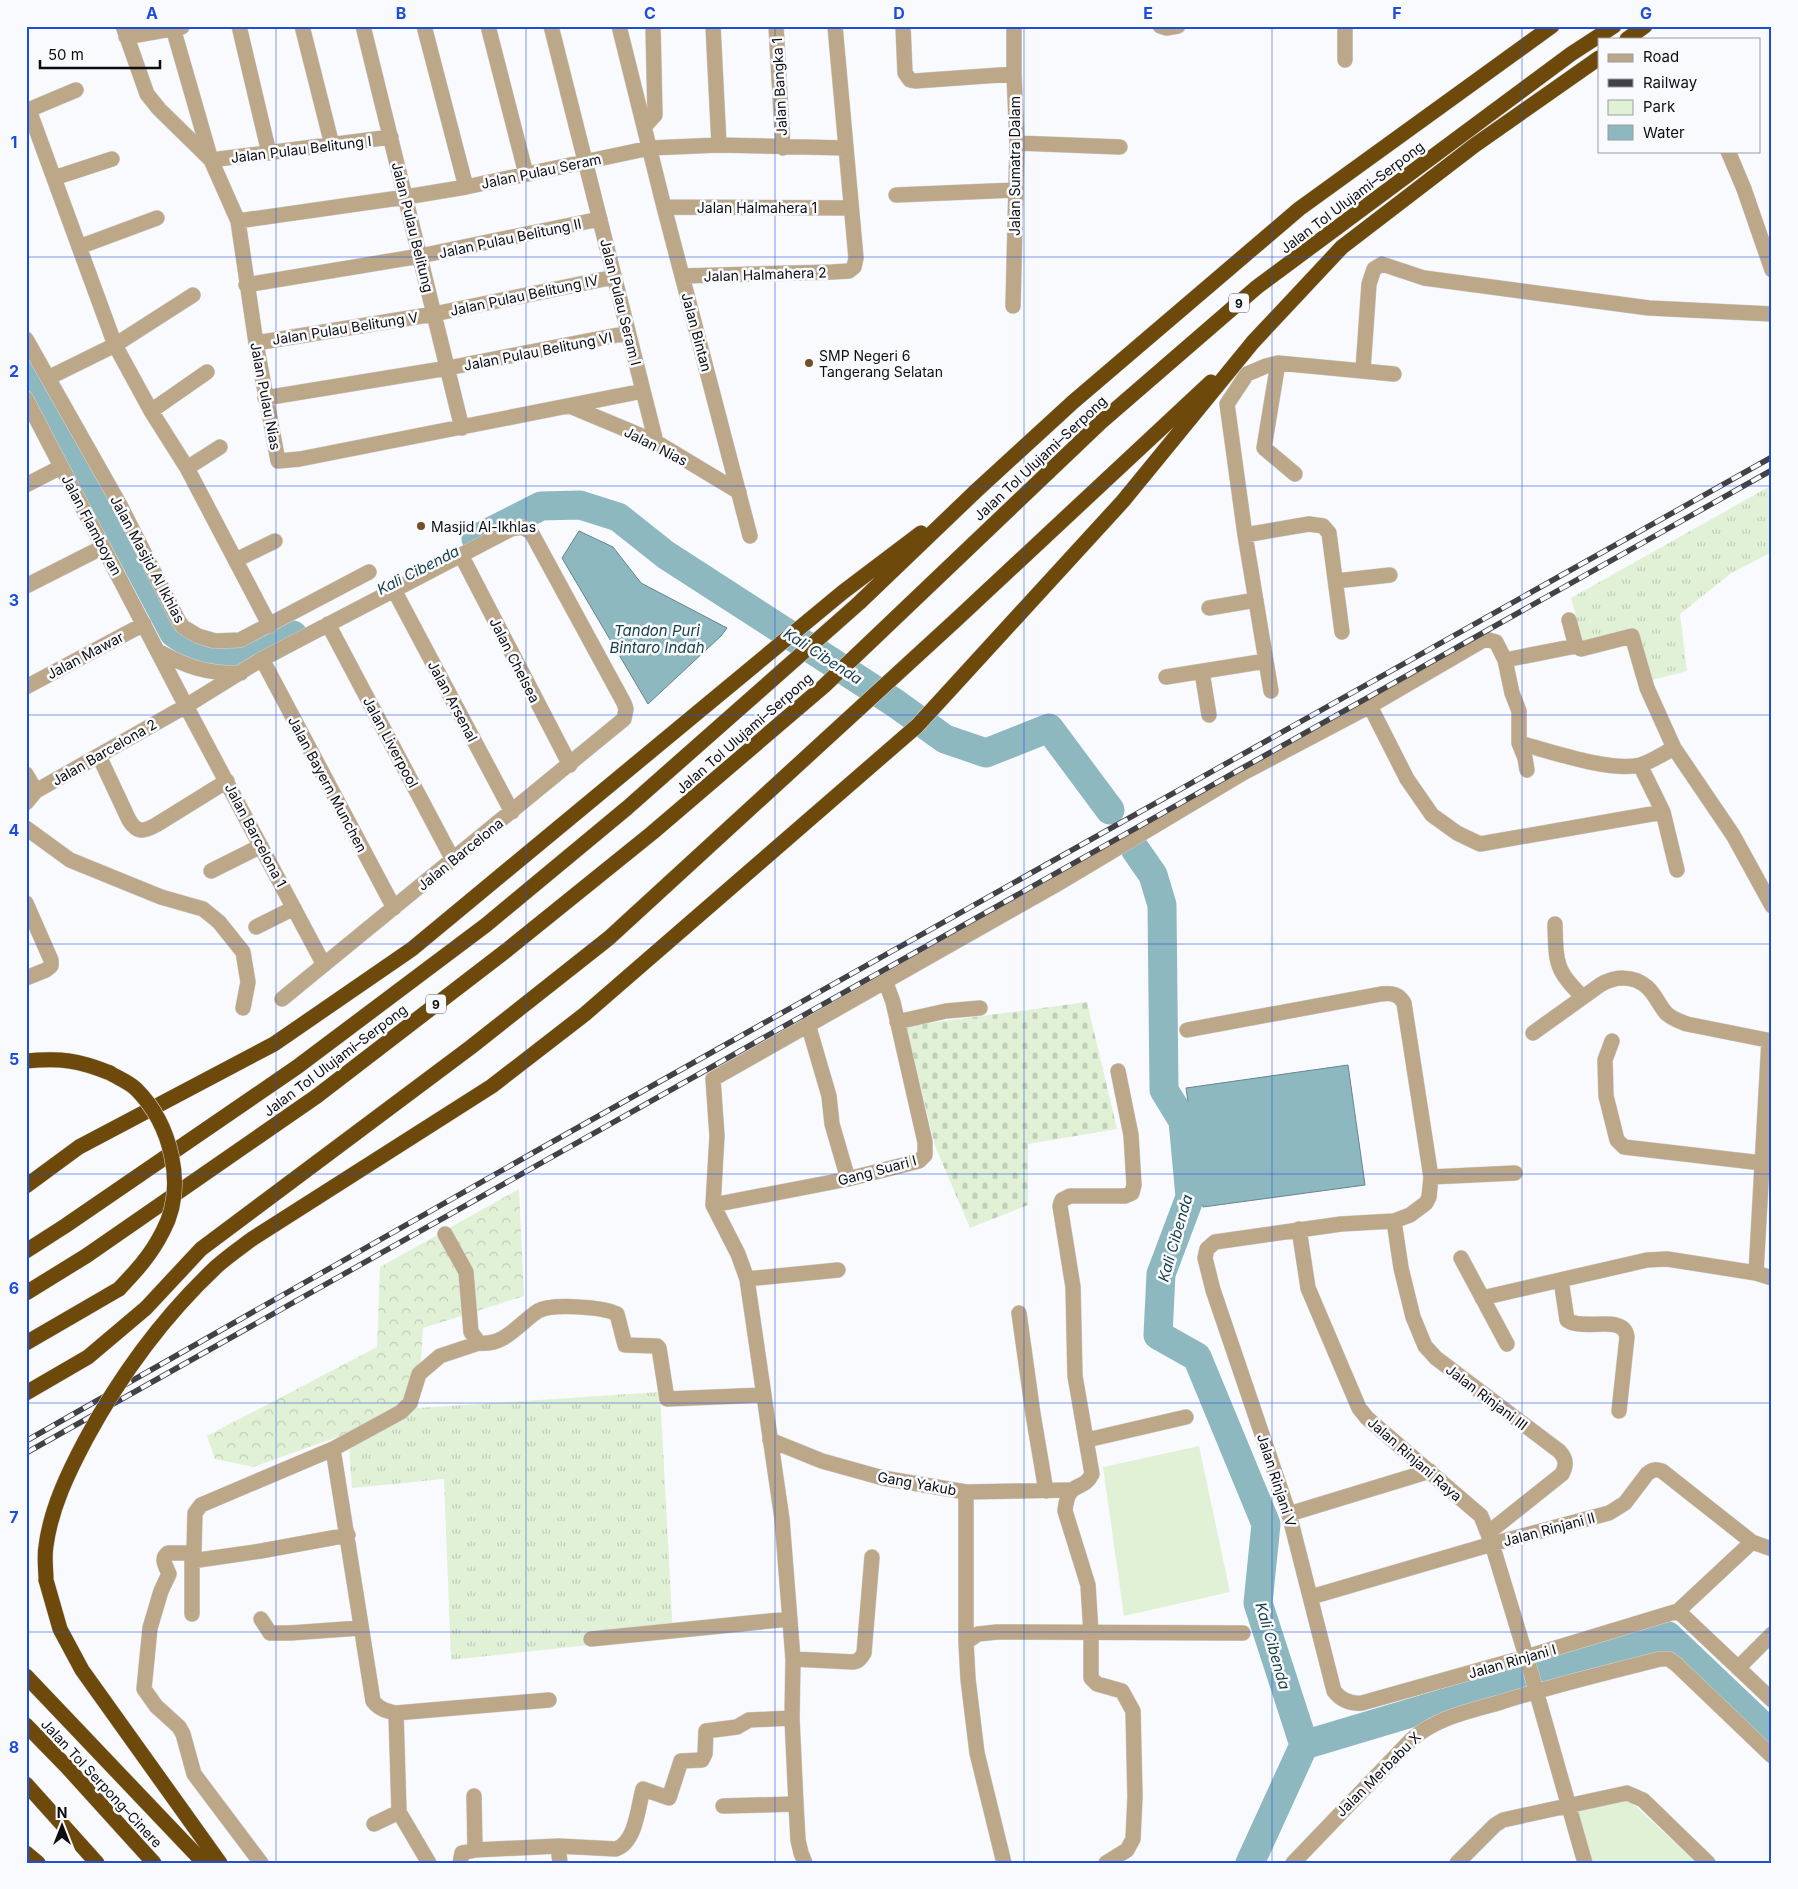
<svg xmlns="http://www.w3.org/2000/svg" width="1798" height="1889" viewBox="0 0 1798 1889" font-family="Inter,sans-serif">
<defs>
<pattern id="grass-tufts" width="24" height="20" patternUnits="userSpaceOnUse" patternTransform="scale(1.25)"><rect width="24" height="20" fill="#e1f1d6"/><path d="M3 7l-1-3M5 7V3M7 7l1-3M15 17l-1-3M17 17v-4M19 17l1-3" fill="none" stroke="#c0cdb7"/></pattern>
<pattern id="forest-crowns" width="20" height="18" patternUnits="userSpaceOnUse" patternTransform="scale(1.25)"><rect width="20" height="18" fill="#e1f1d6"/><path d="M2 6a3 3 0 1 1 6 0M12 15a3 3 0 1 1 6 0" fill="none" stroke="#c0cdb7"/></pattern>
<pattern id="cemetery-stones" width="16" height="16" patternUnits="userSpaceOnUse" patternTransform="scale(1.25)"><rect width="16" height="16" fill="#e1f1d6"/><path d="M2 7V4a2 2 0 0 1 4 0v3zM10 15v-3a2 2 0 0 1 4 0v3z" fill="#c0cdb7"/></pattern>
</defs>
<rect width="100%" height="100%" fill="#f9fafe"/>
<path fill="url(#grass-tufts)" d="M 1772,485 L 1772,552 L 1730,574 L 1680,614 L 1687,671 L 1648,681 L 1633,632 L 1583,642 L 1571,598 Z
M 660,1392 L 673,1636 L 451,1660 L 444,1479 L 352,1488 L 348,1433 L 418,1408 Z"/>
<path fill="url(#forest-crowns)" d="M 519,1189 L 524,1296 L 423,1328 L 418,1408 L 253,1467 L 215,1459 L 207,1436 L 377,1347 L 380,1267 Z"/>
<path fill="url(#cemetery-stones)" d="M 1087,1002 L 1117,1129 L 1028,1144 L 1028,1205 L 970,1228 L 935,1146 L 906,1026 Z"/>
<path fill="#e1f1d6" d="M 1199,1446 L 1230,1592 L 1124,1616 L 1103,1467 Z
M 1629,1800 L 1697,1863 L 1592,1863 L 1577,1810 Z"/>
<path fill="#8db8c0" stroke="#67858c" d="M 579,531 L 613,547 L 641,583 L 727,628 L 721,636 L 648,704 L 562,558 Z
M 1348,1065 L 1365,1185 L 1203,1207 L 1186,1088 Z"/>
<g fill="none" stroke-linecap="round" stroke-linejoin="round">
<path stroke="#8db8c0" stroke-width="29" d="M 26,354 L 174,633 C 198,651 228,662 258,653 C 270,649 282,640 293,635
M 476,539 L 541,506 L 580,505 L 618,517 L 666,555 L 895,703 L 945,739 L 986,753 L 1049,728 L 1110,810
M 1135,849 L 1153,875 L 1162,905 L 1164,1090 L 1183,1121 L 1190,1197 L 1161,1274 L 1158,1335 L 1197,1357 L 1266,1524 L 1258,1603 L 1304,1745
M 1250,1863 L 1304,1745 L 1668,1636 L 1772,1735"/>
<g stroke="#d3d4d8" stroke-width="16">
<path id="street" d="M 123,26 L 147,94 L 159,109 L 211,160 L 238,221 L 256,343 L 278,461 L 300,459 L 643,391
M 239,26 L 269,153
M 302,26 L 332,145
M 363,26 L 462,428
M 424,26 L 466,187
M 488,26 L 526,174
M 551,26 L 656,442
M 619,26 L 664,207 L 750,536
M 713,26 L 719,145
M 776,26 L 783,148
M 903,26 L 905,73 L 910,80 L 915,81 L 1014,74
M 1160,26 L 1166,28 L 1178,26
M 1345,26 L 1345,60
M 173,28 L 211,160 L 391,137
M 126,37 L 182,27
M 29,110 L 115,345 L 151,411 L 187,468 L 270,626
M 26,111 L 76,90
M 644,127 L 655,115 L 653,26
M 1017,143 L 1120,147
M 1728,151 L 1744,189 L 1772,270
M 54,178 L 112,159
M 896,195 L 1016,190
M 664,207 L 850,208
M 238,221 L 406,197 L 466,187 L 650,148 L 719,145 L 846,148
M 79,247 L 157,218
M 682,276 L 832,272 L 849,271 L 854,267 L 856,258 L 835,26
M 246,285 L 420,256 L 600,219
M 1013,306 L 1017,143 L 1014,74 L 1014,26
M 26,339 L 121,507 L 178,620 L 183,627 L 198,636 L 215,641 L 240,640 L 369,572
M 256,343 L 434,314 L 614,277
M 1278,363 L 1264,448 L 1295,474
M 1363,370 L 1369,284 L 1374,269 L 1382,264 L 1424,278 L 1649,308 L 1772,314
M 48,378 L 115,345 L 193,295
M 265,398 L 448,368 L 628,333
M 26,399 L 186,706 L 324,965
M 570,406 L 656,442 L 739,492
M 151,411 L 207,372
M 187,468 L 220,447
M 26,485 L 61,467
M 1245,535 L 1309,524 L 1323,526 L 1329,533 L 1342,632
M 461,555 L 570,765
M 236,560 L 275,541
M 1336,581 L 1390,575
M 26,586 L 103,547
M 394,590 L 512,812
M 1209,608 L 1256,600
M 1569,620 L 1576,646
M 328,624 L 453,860
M 158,651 C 187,667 207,674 241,673
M 262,659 L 394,908
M 1505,660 L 1576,646 L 1581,649 L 1632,636 L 1647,688 L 1674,748 L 1733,835 L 1772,906
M 1202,672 L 1209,715
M 1166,677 L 1266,661
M 26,687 L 144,624
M 1271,691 L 1245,535 L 1227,404 L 1247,374 L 1266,366 L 1278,363 L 1394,374
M 1370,706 L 1407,779 L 1432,815 L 1457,833 L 1480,844 L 1663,812
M 1519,743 C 1550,751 1609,772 1640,765 C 1651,762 1664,753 1674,748
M 99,756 L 129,820 C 137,833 143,832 156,825 L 227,781
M 1640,765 L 1663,812 L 1677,870
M 26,774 L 36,791
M 26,803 L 36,791 L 186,706 L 262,659 L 511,529 L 522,527 L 531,532 L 624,703 L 626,709 L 624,719 L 282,999
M 26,828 L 70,860 L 161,897 L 203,909 L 219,922 L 243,952 L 248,982 L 243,1008
M 211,871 L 261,846
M 26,903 L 51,960 L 51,966 L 46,970 L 26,978
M 1555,924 C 1556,962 1555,971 1583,997
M 256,927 L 294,908
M 897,1022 L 946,1011 L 980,1008
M 808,1024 L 829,1096 L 832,1124 L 848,1179
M 1187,1030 L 1381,994 C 1391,993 1398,993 1404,1003 L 1431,1177 L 1429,1197 L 1426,1203 L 1410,1215 L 1394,1221 L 1341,1224 L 1215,1242 L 1207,1249 L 1205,1258 L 1213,1290 L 1289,1514 L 1334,1691 C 1341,1700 1351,1704 1362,1703 L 1526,1657 L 1678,1611 L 1752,1542
M 1533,1033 L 1600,985 C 1615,976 1633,975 1647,987 C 1655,994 1659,1005 1666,1013 C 1672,1019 1679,1021 1687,1024 L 1772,1041
M 1612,1041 L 1605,1060 L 1606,1096 L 1617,1140 L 1624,1147 L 1762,1163
M 1431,1177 L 1515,1173
M 713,1205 L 848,1179 L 919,1161 L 925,1155 L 925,1142 L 893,1002 L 886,983
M 1394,1221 L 1401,1268 L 1413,1317 L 1425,1346 L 1436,1358 L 1559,1451 C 1566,1458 1567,1465 1562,1474 L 1488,1533
M 1299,1229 L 1308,1288 L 1359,1408 L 1367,1418 L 1481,1516 L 1492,1544 L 1529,1666 L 1585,1863
M 445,1234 L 466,1272 L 471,1332 L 479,1343 C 505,1346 518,1324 538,1311 C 552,1303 603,1307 617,1314 L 625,1345 L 657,1346 L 659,1348 L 667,1399 L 763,1395
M 1461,1258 L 1507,1344
M 1756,1273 L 1769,1040
M 747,1279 L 838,1270
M 1561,1280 L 1567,1320 C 1584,1332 1624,1313 1627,1337 L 1619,1411
M 1482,1298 L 1647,1260 L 1667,1259 L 1756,1273 L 1772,1278
M 1019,1313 L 1033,1414 L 1046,1491
M 770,1440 L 822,1461 L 883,1478 L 966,1492 L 1070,1490
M 1087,1440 L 1186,1417
M 333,1449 L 401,1412 L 410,1403 L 419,1374 L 440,1356 L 479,1343
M 1289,1514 L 1430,1471
M 192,1561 L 261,1551 L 348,1535
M 1311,1597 L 1492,1544 L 1609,1513 L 1625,1503 L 1647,1474 C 1653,1469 1656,1469 1662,1471 L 1752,1542 L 1772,1549
M 1678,1611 L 1772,1700
M 192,1614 L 192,1553
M 261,1619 L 270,1633 L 290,1633 L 360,1628
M 591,1639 L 790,1619
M 966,1642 L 966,1492
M 793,1659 L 853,1662 C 859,1661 861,1658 864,1653 L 872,1557
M 1738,1668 L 1772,1634
M 474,1796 L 475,1850
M 723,1806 L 796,1804
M 399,1812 L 429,1863
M 374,1824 L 399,1812 L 396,1713
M 558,1846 L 560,1863
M 261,1863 L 194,1774 L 183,1734 L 179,1727 L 156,1706 L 144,1689 L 150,1628 L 161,1591 L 169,1574 C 166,1566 160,1559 168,1553 L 191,1553 L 194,1551 L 195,1513 L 201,1505 L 333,1449 L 373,1701 C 379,1709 386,1711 396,1713 L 549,1700
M 460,1863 L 462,1853 L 475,1850 L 558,1846 L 616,1849 C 636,1842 638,1807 643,1789 L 669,1798 L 681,1761 L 702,1760 L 705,1754 L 706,1731 L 737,1727 L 749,1720 L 792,1718
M 805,1863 L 801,1853 L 798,1840 L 796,1804 L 792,1718 L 793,1659 L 782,1519 L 747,1279 L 738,1254 L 713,1205 L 717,1136 L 713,1079 L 1059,883 L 1243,773 L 1370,706 L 1485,639 L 1496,642 L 1505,660 L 1512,693 L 1519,711 L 1519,743 L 1525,758 L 1527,770
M 1004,1863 L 977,1753 L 968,1679 L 966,1642 L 978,1634 L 997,1632 L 1243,1633
M 1106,1863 L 1127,1850 L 1133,1839 L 1135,1797 L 1133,1711 L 1122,1691 L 1097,1684 L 1091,1678 L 1091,1633 L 1088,1585 L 1065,1511 C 1068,1478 1083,1493 1092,1474 L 1075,1376 L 1073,1287 L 1060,1206 L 1062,1200 L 1070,1196 L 1125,1196 L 1132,1193 L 1134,1185 L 1131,1135 L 1118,1071
M 1293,1863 L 1411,1740 C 1436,1718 1466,1712 1498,1703 C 1551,1686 1606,1673 1660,1659 L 1669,1659 L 1677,1665 L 1772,1756
M 1457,1863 L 1495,1825 L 1503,1820 L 1627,1793 L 1643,1800 L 1708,1863"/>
</g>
<g stroke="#d3d4d8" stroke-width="16">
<path id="highway" d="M 1627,39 L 1645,26
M 26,1061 C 61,1058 78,1060 110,1073
M 26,1186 L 79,1147 L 274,1044 L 412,949 L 843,592 L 921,533
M 252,1239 L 492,1086 L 585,1014 L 917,726 L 1123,501 L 1253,342 L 1342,247 L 1475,145 L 1599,58
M 26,1251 L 65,1226 L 297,1067 L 486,925 L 627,808 L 859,603 L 977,490 L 1073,402 L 1299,209 L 1552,26
M 26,1293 L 86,1256 L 317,1096 L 507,950 L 652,833 L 824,686 L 1101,422 L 1257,287 L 1571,54 L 1614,26
M 26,1343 L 119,1289
M 26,1393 L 88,1357 L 146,1308 L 201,1249 L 471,1047 L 609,938 L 957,619 L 1211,382
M 46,1580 L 60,1629 L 82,1670 L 220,1863
M 26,1676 L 204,1863
M 26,1725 L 67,1767 L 154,1863
M 26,1784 L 97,1863
M 26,1853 L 38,1863"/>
</g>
<use href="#street" stroke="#bca789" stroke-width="15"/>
<use href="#highway" stroke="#6d4a0c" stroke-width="15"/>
<g stroke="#424246" stroke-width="5.5">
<path id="rail" d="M 26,1441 L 545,1146 L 1772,457
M 26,1453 L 1772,470"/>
</g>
<use href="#rail" stroke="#f9fafe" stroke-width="4" stroke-dasharray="11" stroke-linecap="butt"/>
<g stroke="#d3d4d8" stroke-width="16" stroke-linecap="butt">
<path id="highway-bridge" d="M 110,1073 C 118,1078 129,1082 136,1089 C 171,1124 187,1186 163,1231 C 151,1255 137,1270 119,1289
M 46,1580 C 46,1569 44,1557 46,1546 C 51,1508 68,1473 86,1439 C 120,1376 163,1317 216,1267 C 227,1257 240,1248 252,1239"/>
</g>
<use href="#highway-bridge" stroke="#6d4a0c" stroke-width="15"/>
</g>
<path fill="none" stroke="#1d4ed8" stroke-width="1" stroke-opacity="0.55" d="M 276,26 L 276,1863M 526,26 L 526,1863M 775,26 L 775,1863M 1024,26 L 1024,1863M 1272,26 L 1272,1863M 1522,26 L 1522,1863M 26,257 L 1772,257M 26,486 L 1772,486M 26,715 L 1772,715M 26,944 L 1772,944M 26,1174 L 1772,1174M 26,1403 L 1772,1403M 26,1632 L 1772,1632"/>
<g fill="#724f28" stroke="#f9fafe" stroke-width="2">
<circle cx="809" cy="363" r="5"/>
<circle cx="421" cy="526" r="5"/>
</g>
<g text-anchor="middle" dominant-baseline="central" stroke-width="5" stroke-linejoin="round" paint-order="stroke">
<g fill="#f9fafe" stroke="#545558" stroke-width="1">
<rect x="1229" y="293.5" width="20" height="19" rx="4"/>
<rect x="426" y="994.5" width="20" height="19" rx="4"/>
</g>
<g font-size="12" font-weight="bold" fill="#0e0e11">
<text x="1239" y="303">9</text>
<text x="436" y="1004">9</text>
</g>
<g font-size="14" fill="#0e0e11" stroke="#f9fafe">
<text transform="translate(779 87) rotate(-93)">Jalan Bangka 1</text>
<text transform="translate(301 149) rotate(-7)">Jalan Pulau Belitung I</text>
<text transform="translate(1014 166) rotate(-90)">Jalan Sumatra Dalam</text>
<text transform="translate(541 171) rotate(-12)">Jalan Pulau Seram</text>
<text transform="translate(1352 197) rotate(-37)">Jalan Tol Ulujami–Serpong</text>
<text x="757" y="207">Jalan Halmahera 1</text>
<text transform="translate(413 227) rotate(76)">Jalan Pulau Belitung</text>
<text transform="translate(510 238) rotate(-12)">Jalan Pulau Belitung II</text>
<text transform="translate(765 274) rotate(-2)">Jalan Halmahera 2</text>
<text transform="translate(524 295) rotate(-12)">Jalan Pulau Belitung IV</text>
<text transform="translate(621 302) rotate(76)">Jalan Pulau Seram I</text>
<text transform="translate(345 328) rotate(-9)">Jalan Pulau Belitung V</text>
<text transform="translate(697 332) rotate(75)">Jalan Bintan</text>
<text transform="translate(538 351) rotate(-11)">Jalan Pulau Belitung VI</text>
<text transform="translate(266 396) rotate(79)">Jalan Pulau Nias</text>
<text transform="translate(656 446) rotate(27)">Jalan Nias</text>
<text transform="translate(1040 458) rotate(-43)">Jalan Tol Ulujami–Serpong</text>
<text transform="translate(92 525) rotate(62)">Jalan Flamboyan</text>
<text transform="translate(148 559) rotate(62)">Jalan Masjid Al Ikhlas</text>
<text transform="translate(85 655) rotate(-28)">Jalan Mawar</text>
<text transform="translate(515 660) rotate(63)">Jalan Chelsea</text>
<text transform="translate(453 701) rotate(62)">Jalan Arsenal</text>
<text transform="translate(744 733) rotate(-41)">Jalan Tol Ulujami–Serpong</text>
<text transform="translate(391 742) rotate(62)">Jalan Liverpool</text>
<text transform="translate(104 752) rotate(-30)">Jalan Barcelona 2</text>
<text transform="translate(328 784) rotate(62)">Jalan Bayern Munchen</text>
<text transform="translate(256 835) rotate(62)">Jalan Barcelona 1</text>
<text transform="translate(460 854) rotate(-39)">Jalan Barcelona</text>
<text transform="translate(335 1060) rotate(-37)">Jalan Tol Ulujami–Serpong</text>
<text transform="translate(877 1170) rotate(-15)">Gang Suari I</text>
<text transform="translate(1487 1397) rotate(37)">Jalan Rinjani III</text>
<text transform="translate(1415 1459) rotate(41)">Jalan Rinjani Raya</text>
<text transform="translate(1277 1480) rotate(72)">Jalan Rinjani V</text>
<text transform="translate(917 1483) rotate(10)">Gang Yakub</text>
<text transform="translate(1549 1529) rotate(-15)">Jalan Rinjani II</text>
<text transform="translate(1512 1661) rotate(-16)">Jalan Rinjani I</text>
<text transform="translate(1378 1774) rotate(-45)">Jalan Merbabu X</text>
<text transform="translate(102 1783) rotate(47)">Jalan Tol Serpong–Cinere</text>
</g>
<g font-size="14" fill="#0e0e11" stroke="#f9fafe" text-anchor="start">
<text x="819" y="355">SMP Negeri 6<tspan x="819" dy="16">Tangerang Selatan</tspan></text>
<text x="431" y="526">Masjid Al-Ikhlas</text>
</g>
<g font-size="15" font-style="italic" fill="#163f46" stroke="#f9fafe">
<text transform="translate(418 570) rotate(-27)">Kali Cibenda</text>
<text x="657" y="630">Tandon Puri<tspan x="657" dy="17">Bintaro Indah</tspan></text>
<text transform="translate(823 656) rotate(33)">Kali Cibenda</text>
<text transform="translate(1175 1238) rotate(-74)">Kali Cibenda</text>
<text transform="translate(1273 1646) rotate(74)">Kali Cibenda</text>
</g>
</g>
<rect width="1798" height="1889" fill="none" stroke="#f9fafe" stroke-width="55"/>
<rect x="1598" y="38" width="162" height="115" fill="#f9fafe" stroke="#9b9c9f"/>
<rect x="1608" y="54" width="25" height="8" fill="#bca789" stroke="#9b9c9f"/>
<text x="1643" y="62" font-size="15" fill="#0e0e11">Road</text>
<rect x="1608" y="79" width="25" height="8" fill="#424246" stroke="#9b9c9f"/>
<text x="1643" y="88" font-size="15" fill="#0e0e11">Railway</text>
<rect x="1608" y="100" width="25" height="15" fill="#e1f1d6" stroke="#9b9c9f"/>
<text x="1643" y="112" font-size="15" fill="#0e0e11">Park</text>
<rect x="1608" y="125" width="25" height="15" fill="#8db8c0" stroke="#9b9c9f"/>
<text x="1643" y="138" font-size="15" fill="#0e0e11">Water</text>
<g transform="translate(62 1826)" stroke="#f9fafe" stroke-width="4" paint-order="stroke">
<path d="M0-4L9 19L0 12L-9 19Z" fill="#0e0e11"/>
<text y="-8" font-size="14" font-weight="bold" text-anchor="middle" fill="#0e0e11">N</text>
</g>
<path d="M40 60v8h120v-8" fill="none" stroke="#0e0e11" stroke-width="2.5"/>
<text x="48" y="60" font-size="15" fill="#0e0e11" stroke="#f9fafe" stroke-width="4" paint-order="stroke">50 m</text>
<rect x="28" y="28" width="1742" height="1834" fill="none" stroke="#1d4ed8" stroke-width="2"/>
<g font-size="16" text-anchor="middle" font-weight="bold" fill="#1d4ed8">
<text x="152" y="19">A</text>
<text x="401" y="19">B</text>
<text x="650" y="19">C</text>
<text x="899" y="19">D</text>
<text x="1148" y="19">E</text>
<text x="1397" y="19">F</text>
<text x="1646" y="19">G</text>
<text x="14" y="148">1</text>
<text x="14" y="377">2</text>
<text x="14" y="606">3</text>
<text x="14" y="836">4</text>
<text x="14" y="1065">5</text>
<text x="14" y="1294">6</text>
<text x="14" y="1523">7</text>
<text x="14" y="1753">8</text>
</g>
</svg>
